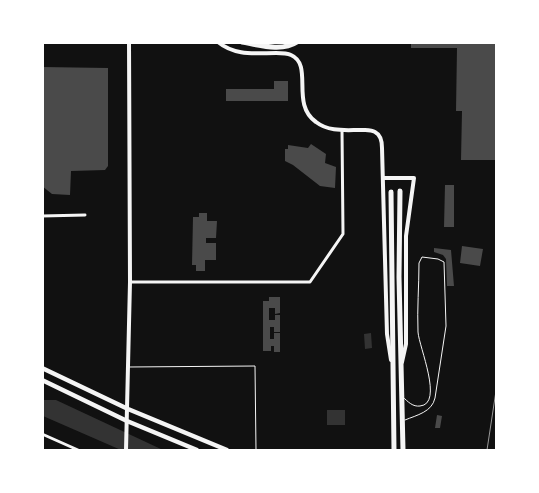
<svg xmlns="http://www.w3.org/2000/svg" width="539" height="493" viewBox="0 0 539 493" font-family="'Source Sans 3',sans-serif">
<rect width="100%" height="100%" fill="#111"/>
<path fill="#333" d="M 371,333 L 372,348 L 365,349 L 364,334 Z
M 43,400 L 56,400 L 163,450 L 121,450 L 43,416 Z
M 327,410 L 345,410 L 345,425 L 327,425 Z"/>
<path fill="#4a4a4a" d="M 411,42 L 496,42 L 496,160 L 461,160 L 462,111 L 456,111 L 457,48 L 411,48 Z
M 42,67 L 108,68 L 108,166 L 105,170 L 71,171 L 70,195 L 52,194 L 42,186 Z
M 274,81 L 288,81 L 288,101 L 226,101 L 226,89 L 274,89 Z
M 311,144 L 326,154 L 325,163 L 336,167 L 335,188 L 320,186 L 293,165 L 285,161 L 285,149 L 288,149 L 288,145 L 308,148 Z
M 445,185 L 454,185 L 454,227 L 444,227 Z
M 199,213 L 207,213 L 207,221 L 217,221 L 216,238 L 206,238 L 206,243 L 216,243 L 216,260 L 205,260 L 205,271 L 196,271 L 196,265 L 192,265 L 193,217 L 199,217 Z
M 462,246 L 483,249 L 480,266 L 460,263 Z
M 434,248 L 451,250 L 454,286 L 447,286 L 446,259 L 443,255 L 434,252 Z
M 269,297 L 280,297 L 280,313 L 275,314 L 275,308 L 269,308 L 269,320 L 275,320 L 275,315 L 280,315 L 280,332 L 274,332 L 274,327 L 270,327 L 270,339 L 274,339 L 274,333 L 280,333 L 280,352 L 274,352 L 274,346 L 271,346 L 271,351 L 263,351 L 263,301 L 269,301 Z
M 437,415 L 442,416 L 440,428 L 435,428 Z"/>
<g fill="none" stroke-linecap="round" stroke-linejoin="round">
<path stroke="#f5f5f5" stroke-width="1" d="M 128,367 L 255,366 L 256,450
M 403,397 C 408,402 413,407 420,406 C 444,404 419,347 418,332 C 417,309 419,286 419,263 L 422,257 L 438,259 L 444,262 L 446,326 L 435,398 C 432,412 417,415 405,420"/>
<path stroke="#f5f5f5" stroke-width="3" d="M 42,216 L 85,215
M 130,282 L 310,282 L 343,234 L 342,130
M 42,434 L 78,450"/>
<path stroke="#f5f5f5" stroke-width="4" d="M 218,42 C 235,56 255,53 276,53 C 281,53 287,53 291,55 C 314,65 290,104 316,122 C 329,132 345,130 360,130 C 365,130 371,129 375,132 C 381,135 382,143 382,148 L 387,334 L 391,360
M 383,178 L 414,178 L 406,236 L 406,344 L 402,362
M 126,450 L 130,282 L 129,42"/>
<path stroke="#f5f5f5" stroke-width="4.5" d="M 42,368 L 128,409 L 227,450
M 42,380 L 127,421 L 197,450"/>
<path stroke="#f5f5f5" stroke-width="5" d="M 400,191 L 399,277 L 403,450
M 391,192 L 394,450"/>
<path stroke="#f5f5f5" stroke-width="5" d="M 242,42 C 259,45 282,52 297,42"/>
<path stroke="#9a9a9a" stroke-width="1" d="M 487,450 L 496,391"/>
</g>
<rect width="539" height="493" fill="none" stroke="#ffffff" stroke-width="88"/>
</svg>
